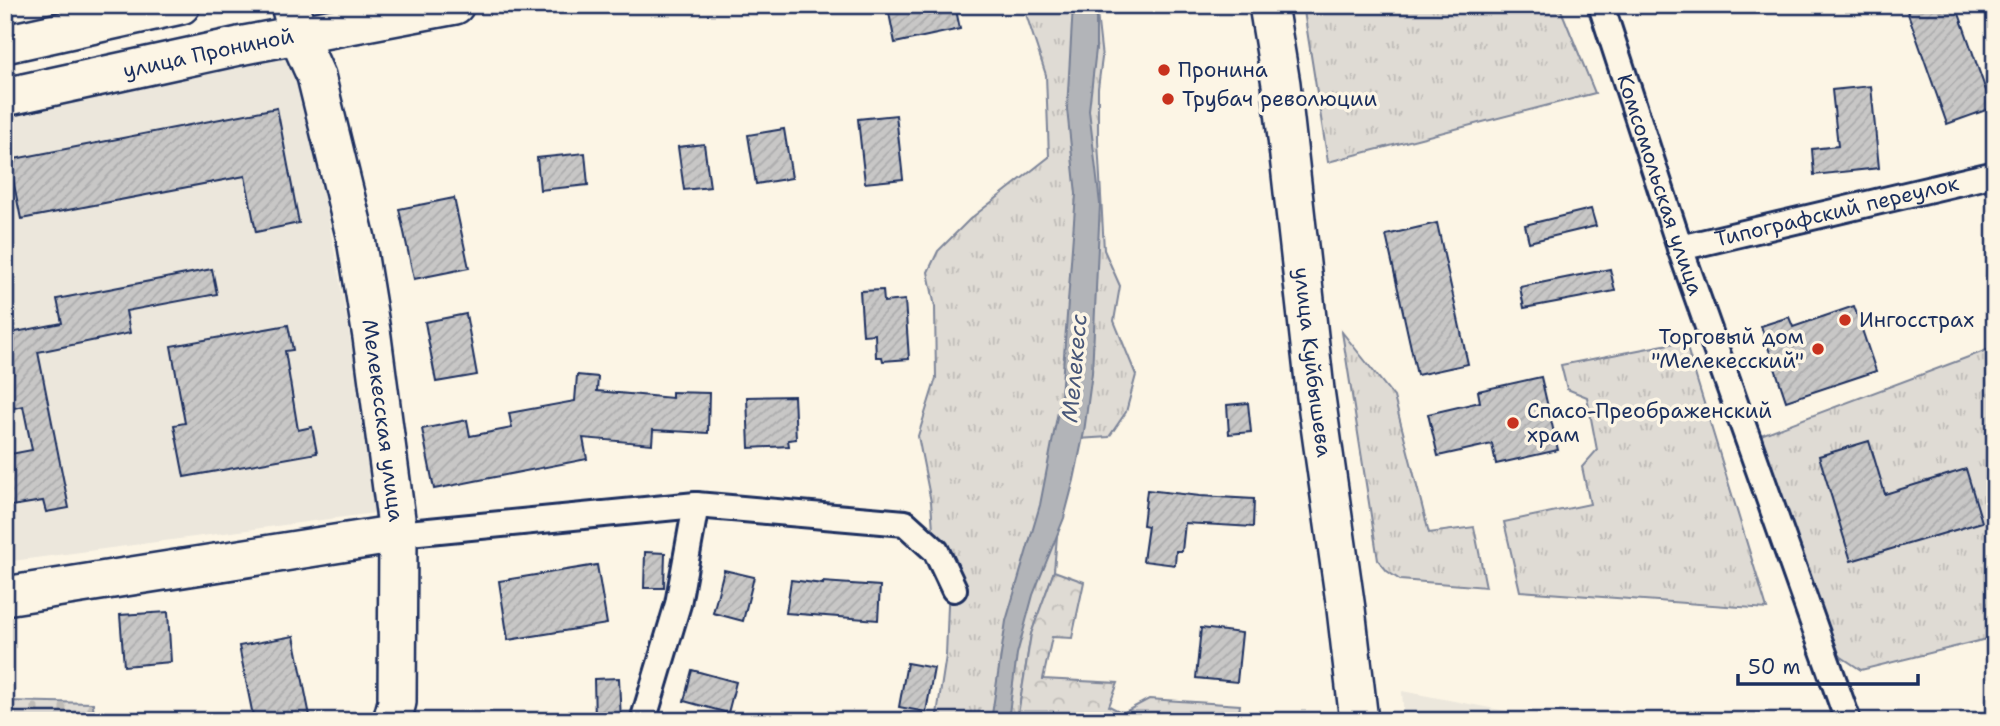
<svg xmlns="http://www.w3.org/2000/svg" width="2000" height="726" viewBox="0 0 2000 726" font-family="'Shantell Sans',sans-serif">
<defs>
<pattern id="grass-tufts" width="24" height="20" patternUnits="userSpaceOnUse" patternTransform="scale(1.75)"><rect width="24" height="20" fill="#dfdbd4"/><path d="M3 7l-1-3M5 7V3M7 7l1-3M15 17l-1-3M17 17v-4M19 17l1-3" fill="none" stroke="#bfbcb8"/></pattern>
<pattern id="forest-crowns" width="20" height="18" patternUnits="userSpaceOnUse" patternTransform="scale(1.75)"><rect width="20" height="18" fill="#dfdbd4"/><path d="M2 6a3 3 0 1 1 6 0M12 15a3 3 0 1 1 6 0" fill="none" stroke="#bfbcb8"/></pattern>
<pattern id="cemetery-stones" width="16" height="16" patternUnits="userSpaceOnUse" patternTransform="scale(1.75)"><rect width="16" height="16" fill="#dfdbd4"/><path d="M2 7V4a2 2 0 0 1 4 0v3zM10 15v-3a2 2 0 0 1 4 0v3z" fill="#bfbcb8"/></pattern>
<pattern id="building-hatch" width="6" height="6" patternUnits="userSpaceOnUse" patternTransform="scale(1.75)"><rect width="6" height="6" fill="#c8c7c6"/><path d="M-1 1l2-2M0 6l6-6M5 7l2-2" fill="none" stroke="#ababac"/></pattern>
</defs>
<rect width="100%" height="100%" fill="#fcf5e5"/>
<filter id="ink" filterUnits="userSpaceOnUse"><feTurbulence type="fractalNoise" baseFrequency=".0143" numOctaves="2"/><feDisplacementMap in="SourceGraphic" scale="14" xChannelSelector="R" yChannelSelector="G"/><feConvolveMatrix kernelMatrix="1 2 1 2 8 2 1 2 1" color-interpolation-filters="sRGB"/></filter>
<g filter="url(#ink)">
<path fill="#ece7dc" d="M 299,56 L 382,512 L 5,562 L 5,113 Z
M 1402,691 L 1558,721 L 1404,721 Z"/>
<path fill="url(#grass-tufts)" stroke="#7d8599" stroke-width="2" d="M 1023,5 L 1096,5 L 1102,58 L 1098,88 L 1098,141 L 1104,250 L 1120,286 L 1114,321 L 1136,375 L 1126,412 L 1109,437 L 1078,439 L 1060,501 L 1054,571 L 1031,634 L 1017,721 L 936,721 L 946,656 L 949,579 L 933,529 L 931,502 L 918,436 L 936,378 L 935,307 L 928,272 L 938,251 L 970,219 L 1049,157 L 1046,75 Z
M 1303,5 L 1559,5 L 1595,93 L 1328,162 Z
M 1342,332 L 1394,397 L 1429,533 L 1474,527 L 1486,587 L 1400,580 L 1387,571 L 1378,560 Z
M 1685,341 L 1767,609 L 1520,591 L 1504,522 L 1590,504 L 1582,467 L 1597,450 L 1587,397 L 1567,389 L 1561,365 Z
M 1995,347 L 1995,637 L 1861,670 L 1834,652 L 1758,436 Z"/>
<path fill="url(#forest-crowns)" stroke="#7d8599" stroke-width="2" d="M 1054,571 L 1084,582 L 1072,638 L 1052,637 L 1043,679 L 1118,683 L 1109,706 L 1123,713 L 1149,699 L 1240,705 L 1238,721 L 1017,721 L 1031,634 Z"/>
<path fill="url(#cemetery-stones)" stroke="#7d8599" stroke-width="2" d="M 5,701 L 93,703 L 94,721 L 5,721 Z"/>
<path fill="#b2b4b8" stroke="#767f94" stroke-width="2" d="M 1073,5 L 1096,5 L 1096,49 L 1089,110 L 1100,204 L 1092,373 L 1084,432 L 1074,480 L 1064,518 L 1033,595 L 1017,654 L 1008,721 L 991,721 L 1006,621 L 1040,505 L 1061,396 L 1076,194 L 1067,109 Z"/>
<path fill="url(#building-hatch)" stroke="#1b2f5e" stroke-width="2" d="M 924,5 L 955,5 L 960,29 L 895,43 L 889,13 Z
M 1905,5 L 1956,5 L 1992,108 L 1947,124 Z
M 1871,86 L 1879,168 L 1814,175 L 1812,149 L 1838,146 L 1832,90 Z
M 277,108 L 299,223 L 256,232 L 245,176 L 21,219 L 9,160 Z
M 896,115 L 903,179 L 865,183 L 858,119 Z
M 784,129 L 792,178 L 756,184 L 748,135 Z
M 704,144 L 710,187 L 684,190 L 678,147 Z
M 585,153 L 588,185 L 540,190 L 537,158 Z
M 454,198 L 469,268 L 414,279 L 399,209 Z
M 1591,209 L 1596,226 L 1529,242 L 1525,225 Z
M 1437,223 L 1468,364 L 1417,375 L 1386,235 Z
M 212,269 L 217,294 L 126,311 L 130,333 L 38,352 L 69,508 L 46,512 L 43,501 L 5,507 L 5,455 L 32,450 L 23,406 L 5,410 L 5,334 L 62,323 L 57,299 Z
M 1610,269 L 1615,291 L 1524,308 L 1520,287 Z
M 883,290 L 884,302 L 905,300 L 909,359 L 883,361 L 882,357 L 876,357 L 875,334 L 863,335 L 860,291 Z
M 1854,306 L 1876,371 L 1786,401 L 1761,326 L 1789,317 L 1793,327 Z
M 466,314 L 477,375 L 436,382 L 425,322 Z
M 288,325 L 293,350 L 285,351 L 298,430 L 312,427 L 317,453 L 184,477 L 174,425 L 185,423 L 171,346 Z
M 577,375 L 598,377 L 597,391 L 672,398 L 672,392 L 709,393 L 708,433 L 653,430 L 652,444 L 583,438 L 587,459 L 434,489 L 422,429 L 467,420 L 470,436 L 512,428 L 509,413 L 575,401 Z
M 1541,377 L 1558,450 L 1496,464 L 1492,444 L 1438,456 L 1428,414 L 1480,402 L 1478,391 Z
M 794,396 L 796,439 L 788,440 L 789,446 L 749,448 L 747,397 Z
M 1248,403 L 1251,432 L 1229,434 L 1227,405 Z
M 1869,441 L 1885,494 L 1966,469 L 1982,522 L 1851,561 L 1819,456 Z
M 1147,490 L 1200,496 L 1254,499 L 1253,527 L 1185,523 L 1182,551 L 1176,551 L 1175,565 L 1143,561 L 1148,526 L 1143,525 Z
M 645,552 L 665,553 L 664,588 L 644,588 Z
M 597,565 L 607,624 L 508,640 L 499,581 Z
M 724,570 L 754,577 L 743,621 L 713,613 Z
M 791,580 L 823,584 L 823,582 L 880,586 L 878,620 L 786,613 Z
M 168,612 L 171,662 L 124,666 L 120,615 Z
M 1201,628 L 1242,633 L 1237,682 L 1196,678 Z
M 294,636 L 311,721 L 254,721 L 239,646 Z
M 907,663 L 934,668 L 926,712 L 899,707 Z
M 692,670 L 736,682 L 728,713 L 684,701 Z
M 619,678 L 621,721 L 595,721 L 594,679 Z"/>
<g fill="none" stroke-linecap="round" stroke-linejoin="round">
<g stroke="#1b2f5e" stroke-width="30">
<g id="street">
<path id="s1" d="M 1601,5 L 1680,248 L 1848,721"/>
<path id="s2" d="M 1680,248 L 1995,174"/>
<path d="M 398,534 L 696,505"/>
<path d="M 643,721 L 678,604 L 696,505 L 905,523 L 936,551 L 954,589"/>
</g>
</g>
<g stroke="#1b2f5e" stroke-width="42">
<g id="secondary">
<path id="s3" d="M 290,5 L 298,36 L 316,76 L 356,239 L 372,337 L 398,534 L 397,702 L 392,721"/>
<path id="s4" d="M 1268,5 L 1281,84 L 1315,390 L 1346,609 L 1359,721"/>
<path d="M 5,44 L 181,5"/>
<path id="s5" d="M 5,97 L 239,46 L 455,5"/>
<path d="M 5,596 L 398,534"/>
</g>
</g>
<use href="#street" stroke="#fcf5e5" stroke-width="24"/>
<use href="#secondary" stroke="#fcf5e5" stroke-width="37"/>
</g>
</g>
<g fill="#c8321e" stroke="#fcf5e5" stroke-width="2.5">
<circle cx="1164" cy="70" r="7"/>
<circle cx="1168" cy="99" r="7"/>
<circle cx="1845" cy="320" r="7"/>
<circle cx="1818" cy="349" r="7"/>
<circle cx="1513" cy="423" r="7"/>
</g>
<g text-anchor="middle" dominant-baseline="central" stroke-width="7" stroke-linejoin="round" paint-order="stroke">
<g font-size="21" fill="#1b2f5e" stroke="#fcf5e5">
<text stroke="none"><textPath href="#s5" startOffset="208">улица Прониной</textPath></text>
<text stroke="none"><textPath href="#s1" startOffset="189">Комсомольская улица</textPath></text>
<text stroke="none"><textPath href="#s2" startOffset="161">Типографский переулок</textPath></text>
<text stroke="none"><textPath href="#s4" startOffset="360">улица Куйбышева</textPath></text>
<text stroke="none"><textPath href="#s3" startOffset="427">Мелекесская улица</textPath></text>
</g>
<g font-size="21" fill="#1b2f5e" stroke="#fcf5e5" text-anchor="start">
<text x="1178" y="70">Пронина</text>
<text x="1182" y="99">Трубач революции</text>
<text x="1859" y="320">Ингосстрах</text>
<text x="1804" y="337" text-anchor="end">Торговый дом<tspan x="1804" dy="24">"Мелекесский"</tspan></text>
<text x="1527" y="411">Спасо-Преображенский<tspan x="1527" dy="24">храм</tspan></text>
</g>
<g font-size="23" font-style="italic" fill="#485779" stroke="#fcf5e5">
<text transform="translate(1074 368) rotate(-85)">Мелекесс</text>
</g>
</g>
<rect width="2000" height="726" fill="none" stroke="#fcf5e5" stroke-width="28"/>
<rect x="14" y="14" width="1972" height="698" fill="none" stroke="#1b2f5e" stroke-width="2.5" filter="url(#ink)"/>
<path d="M1738 674v10h180v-10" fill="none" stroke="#1b2f5e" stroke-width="3.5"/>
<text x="1748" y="674" font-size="21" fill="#1b2f5e" stroke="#fcf5e5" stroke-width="5" paint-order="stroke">50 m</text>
</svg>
